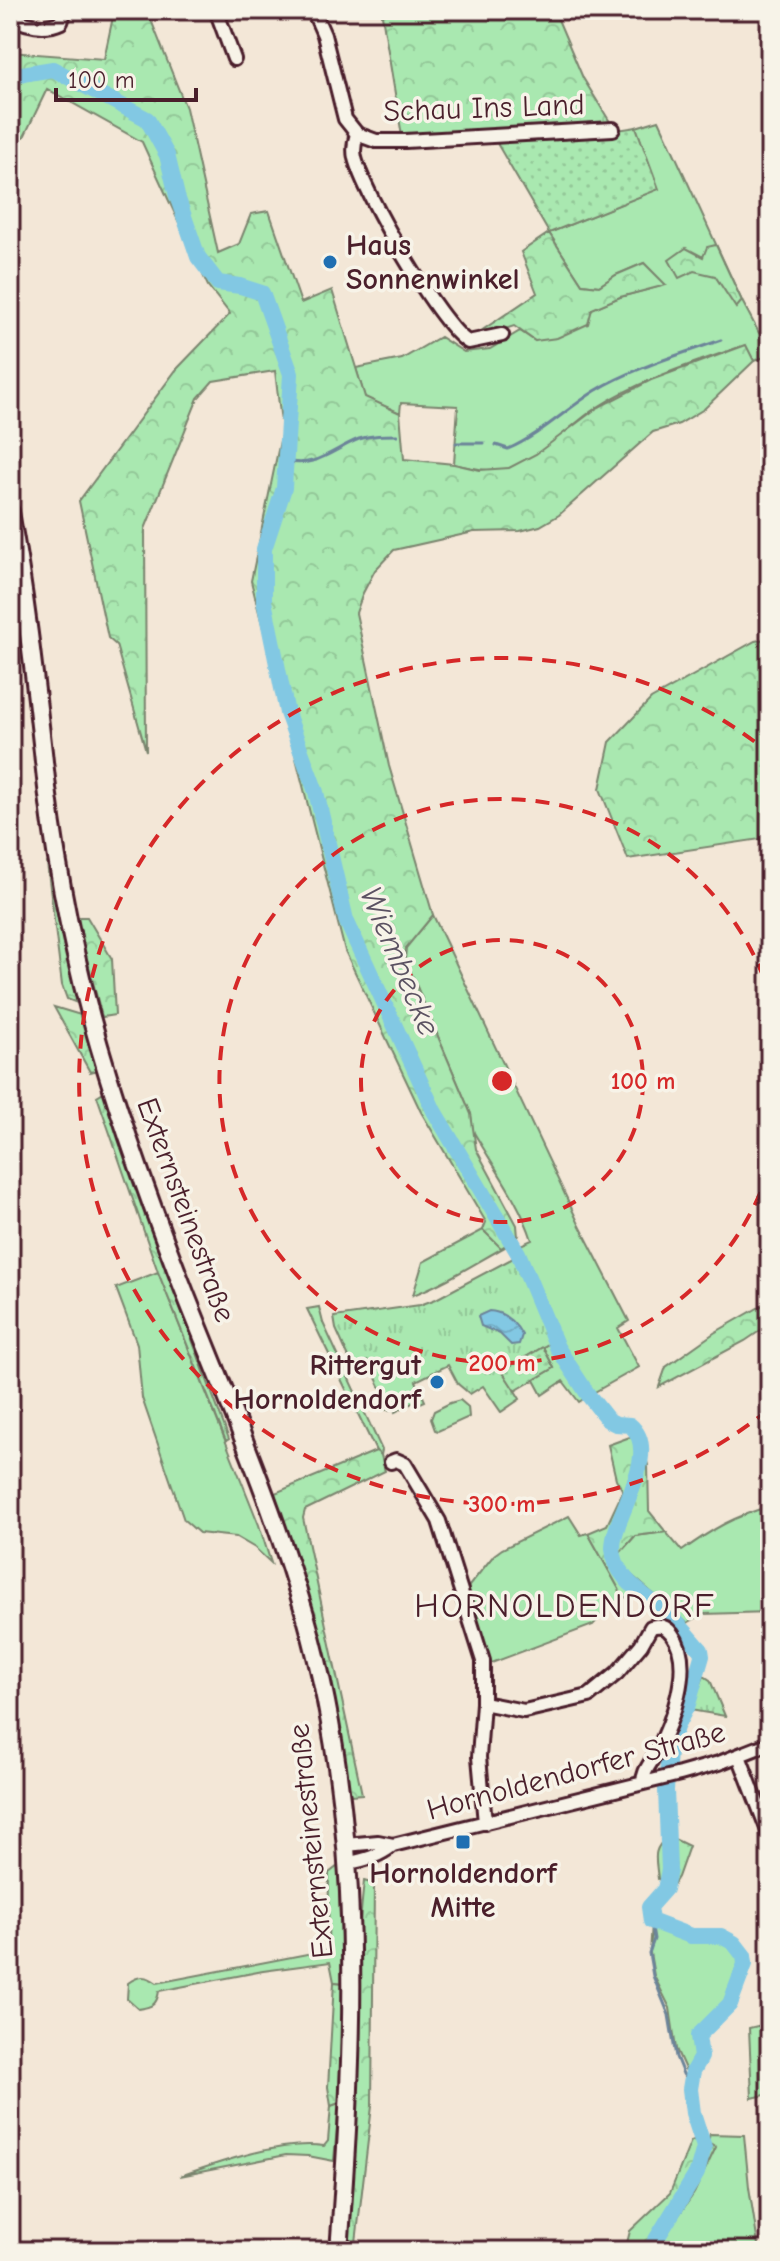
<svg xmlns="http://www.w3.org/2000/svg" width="780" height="2261" viewBox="0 0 780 2261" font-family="'Comic Neue',sans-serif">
<defs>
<pattern id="forest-crowns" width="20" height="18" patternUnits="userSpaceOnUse" patternTransform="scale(2)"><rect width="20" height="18" fill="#a9e8b0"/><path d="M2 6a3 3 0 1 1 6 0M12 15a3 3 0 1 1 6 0" fill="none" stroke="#93c798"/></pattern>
<pattern id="park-tufts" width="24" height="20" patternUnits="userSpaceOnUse" patternTransform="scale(2)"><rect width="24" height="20" fill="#a9e8b0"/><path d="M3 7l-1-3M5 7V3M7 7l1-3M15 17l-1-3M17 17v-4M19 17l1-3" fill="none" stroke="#93c798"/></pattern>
<pattern id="garden-dots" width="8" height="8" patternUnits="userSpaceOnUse" patternTransform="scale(2)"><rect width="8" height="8" fill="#a9e8b0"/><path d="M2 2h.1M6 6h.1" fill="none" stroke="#93c798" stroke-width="1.8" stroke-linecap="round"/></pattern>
<pattern id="water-waves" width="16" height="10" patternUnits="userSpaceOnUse" patternTransform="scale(2)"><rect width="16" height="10" fill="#82c8e3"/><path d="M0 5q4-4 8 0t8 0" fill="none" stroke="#72abc3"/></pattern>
</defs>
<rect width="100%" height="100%" fill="#f3e7d7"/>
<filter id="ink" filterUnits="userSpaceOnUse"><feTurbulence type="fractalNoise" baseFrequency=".0125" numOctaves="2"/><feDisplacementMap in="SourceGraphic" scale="16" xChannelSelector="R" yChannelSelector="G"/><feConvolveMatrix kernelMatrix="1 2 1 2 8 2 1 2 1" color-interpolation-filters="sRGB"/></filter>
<g filter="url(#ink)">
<path fill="#a9e8b0" stroke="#7a846e" stroke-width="2" d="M 659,120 L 742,301 L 759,333 L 770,329 L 770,355 L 754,361 L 745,345 C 695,363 641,379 596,408 C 568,426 543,458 510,468 C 492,473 471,468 454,464 L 458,406 L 401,403 L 400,413 L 365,398 L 356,368 L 402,359 L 440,337 L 464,352 L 490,349 L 520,331 L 535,341 L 591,309 L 620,297 L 665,285 L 644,263 L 616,275 L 599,286 L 582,284 L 549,233 L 658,189 L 636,127 Z
M 433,915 L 578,1222 L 629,1321 L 618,1328 L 639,1367 L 591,1394 L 559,1343 L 518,1246 L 532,1240 C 520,1202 493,1166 473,1131 L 471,1114 L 405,959 L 405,948 Z
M 483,1230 L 501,1247 L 518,1237 L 516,1241 C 481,1259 450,1281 413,1295 L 423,1262 Z
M 158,1272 L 259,1525 L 271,1563 L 255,1548 L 236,1537 L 199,1533 L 184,1520 L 142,1398 L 137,1344 L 116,1288 Z
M 319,1307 L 323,1323 L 382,1450 L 381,1455 L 376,1451 L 307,1309 Z
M 553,1341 L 563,1363 L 585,1398 L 579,1402 L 563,1381 L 542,1395 L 534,1380 L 554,1368 L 543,1347 Z
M 460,1400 L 468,1407 L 469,1417 L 438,1431 L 435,1430 L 431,1419 L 434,1411 L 450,1403 Z
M 770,1506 L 770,1612 L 703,1614 L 687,1623 L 629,1573 L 617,1556 L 635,1536 L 666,1532 L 682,1551 C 714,1528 733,1517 770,1506 Z
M 569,1516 L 581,1535 L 588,1533 L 624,1598 L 611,1605 L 593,1625 L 489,1664 L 467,1593 L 469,1586 L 494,1555 L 502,1549 Z
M 338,1866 L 343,1983 L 334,1982 L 330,1962 L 263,1971 L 159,1991 C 157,2005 152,2007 138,2009 L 127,1999 L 128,1983 C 139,1975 146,1975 157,1983 L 328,1950 L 329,1873 Z
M 652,1923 C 663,1928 677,1937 689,1939 C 714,1943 725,1934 743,1957 L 740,1968 L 727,2001 L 694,2036 L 701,2049 L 689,2078 L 676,2049 L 670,2008 L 654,1976 L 650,1953 Z
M 770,2023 L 770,2094 L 752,2098 L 749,2028 Z
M 339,2103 L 334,2161 L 308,2156 L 286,2155 L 180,2176 C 220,2162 282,2140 324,2146 L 328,2141 L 331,2106 Z
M 710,2134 L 744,2135 L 749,2187 L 759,2251 L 654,2251 L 694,2193 L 715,2147 L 708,2142 Z"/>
<path fill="url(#forest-crowns)" stroke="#7a846e" stroke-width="2" d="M 394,10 L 554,10 L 583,78 L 612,125 L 402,136 L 382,15 Z
M 114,12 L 149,15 L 186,108 L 218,253 L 239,244 L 251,214 L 269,211 L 301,303 L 332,290 L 365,397 L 400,413 L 404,459 L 454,464 L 480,470 L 509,468 L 536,454 L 597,408 L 651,380 L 746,345 L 754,361 L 704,409 L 679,424 L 653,432 L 559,515 L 540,526 L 520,531 L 474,532 L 394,550 L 375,570 L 363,593 L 356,613 L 389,766 L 433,915 L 406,948 L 405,959 L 471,1114 L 476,1149 L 517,1225 L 518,1237 L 501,1248 L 483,1230 L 486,1222 L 421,1112 L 345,951 L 251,581 L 282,431 L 275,371 L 213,381 L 198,398 L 145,529 L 146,751 L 116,645 L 108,638 L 79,501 L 176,370 L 230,314 L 208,286 L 142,142 L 47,89 L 24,137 L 10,136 L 10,52 L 104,59 Z
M 549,233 L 582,284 L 599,286 L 616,275 L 644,263 L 666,285 L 620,297 L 592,309 L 588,324 L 557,338 L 535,341 L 514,326 L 487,335 L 478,333 L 537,293 L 521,252 Z
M 716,245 L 742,301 L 736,308 L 715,276 L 694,271 L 679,278 L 669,260 L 686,248 L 703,257 L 707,247 Z
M 770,638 L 770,866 L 760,839 L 628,859 L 600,789 L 610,742 L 651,699 L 755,641 Z
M 50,861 L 77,1003 L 67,999 L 62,985 L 47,863 Z
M 76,917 L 87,917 L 112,959 L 115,1015 L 102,1017 Z
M 54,1007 L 84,1016 L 98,1070 L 90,1072 Z
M 105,1091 L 135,1186 L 229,1439 L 226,1441 L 158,1272 L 97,1096 Z
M 770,1301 L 770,1324 L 745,1341 L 659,1387 L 666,1367 L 714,1333 Z
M 630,1437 L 643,1448 L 648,1465 L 649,1511 L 666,1532 L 635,1536 L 617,1556 L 629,1573 L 687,1623 L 677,1629 L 633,1594 L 624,1598 L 588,1533 L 607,1525 L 623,1491 L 616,1479 L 608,1445 Z
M 376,1451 L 381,1455 L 385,1471 L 305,1510 L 303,1518 L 362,1794 L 350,1795 L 321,1655 L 275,1493 Z
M 668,1836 L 689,1846 L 678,1877 L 673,1885 L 658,1879 C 656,1859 651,1850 668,1836 Z
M 364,1881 L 374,1884 L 372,2106 L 355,2251 L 341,2251 C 350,2128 351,2004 364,1881 Z
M 334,1982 L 343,1983 L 339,2103 L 331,2106 L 328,2087 Z
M 701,2137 L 716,2147 L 694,2193 L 654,2251 L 625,2251 L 630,2231 L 670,2193 L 691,2141 Z"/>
<path fill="url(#park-tufts)" stroke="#7a846e" stroke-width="2" d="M 517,1256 L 553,1341 L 503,1371 L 520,1399 L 501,1412 L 483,1386 L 470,1394 L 458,1384 L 448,1365 L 416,1381 L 425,1401 L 416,1405 L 414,1402 L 395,1412 L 394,1409 L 386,1410 L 384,1408 L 389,1405 L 368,1361 L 353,1367 L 336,1329 L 334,1317 L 420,1305 L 436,1299 Z
M 704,1676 L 710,1680 L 725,1716 L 690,1710 Z"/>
<path fill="url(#garden-dots)" stroke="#7a846e" stroke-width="2" d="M 636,127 L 659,189 L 549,233 L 495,140 L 605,132 Z
M 543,1347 L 554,1368 L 515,1391 L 502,1371 Z"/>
<path fill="url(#water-waves)" stroke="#6c8499" stroke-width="2" d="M 489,1311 C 505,1312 515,1322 522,1335 L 519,1344 L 511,1345 L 500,1334 L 481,1326 L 478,1316 Z"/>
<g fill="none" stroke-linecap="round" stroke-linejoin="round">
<path stroke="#6c8499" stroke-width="3" d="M 456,443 L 484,443
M 496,445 L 508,449 C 540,435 565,410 595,391 C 633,368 679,355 721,340
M 286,461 C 315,469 333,449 359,439 C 372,435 384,435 397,435
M 651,1921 L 654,1939 L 649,1953 L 653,1976 L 669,2015 L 676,2057 L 683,2074 L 690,2083"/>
<path stroke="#82c8e3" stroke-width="16" d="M 10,76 L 53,69 L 147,119 L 167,155 L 177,196 L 198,257 L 218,283 L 240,286 L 262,293 L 291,374 L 284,488 L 264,549 L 264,601 L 287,713 L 316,792 L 346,920 L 434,1111 L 518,1253 L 557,1347 L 589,1396 L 608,1420 L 616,1424 L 630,1425 C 663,1453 613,1514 613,1548 C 614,1581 650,1597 671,1617 C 682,1627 691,1639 701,1650 L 702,1656 L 688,1704 L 676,1727 L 669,1752 L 666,1790 L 669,1870 L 665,1889 L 649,1907 L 651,1921 L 691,1936 L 721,1936 L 734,1943 L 744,1956 L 745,1964 L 730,2004 L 698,2036 L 701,2057 L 693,2071 L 690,2089 L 693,2113 L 704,2147 L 697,2173 L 649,2251"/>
<g stroke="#4a1f2b" stroke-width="18">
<path id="minor" d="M 216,10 L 234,59
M 313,10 L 324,35 L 345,119 L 357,134 C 354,143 353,149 355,158 C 364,194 439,324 468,342 L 502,335
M 10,17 C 26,25 44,30 61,22 L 65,10
M 357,134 L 376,141 L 405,141 L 613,129
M 391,1462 L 396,1460 L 405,1464 L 439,1521 L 483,1661 L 483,1703 L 479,1757 L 485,1823
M 483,1703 L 524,1711 L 589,1696 L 617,1673 L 641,1645 L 651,1627 C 660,1624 666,1626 672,1634 C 695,1664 671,1725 655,1755 C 650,1765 643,1771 643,1783
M 739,1756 L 770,1836
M 346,1845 L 378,1842 L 393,1845
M 348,1863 C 366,1860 379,1856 393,1845 L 680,1774 L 719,1763 L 770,1743"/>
</g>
<g stroke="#4a1f2b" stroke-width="22">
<path id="major" d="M 10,512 C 25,592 34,672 43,752 C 52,841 68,931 91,1017 C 117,1113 151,1206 187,1298 C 229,1403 274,1508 306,1618 C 365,1827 355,2037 339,2251"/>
</g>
<use href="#minor" stroke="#f7f3e8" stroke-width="12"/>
<use href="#major" stroke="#f7f3e8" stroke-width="16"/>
</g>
</g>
<g fill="none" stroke="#d62828" stroke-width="4" stroke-dasharray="14 10">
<circle cx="502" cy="1081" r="141"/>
<path d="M769 1170A282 282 0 1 1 769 992"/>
<path d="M768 1410A423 423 0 1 1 768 752"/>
</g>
<g fill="#1f6fb2" stroke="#f7f3e8" stroke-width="3">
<circle cx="330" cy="262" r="8"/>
<circle cx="437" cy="1382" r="8"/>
<rect x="455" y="1834" width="16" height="16" rx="4"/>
</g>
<g text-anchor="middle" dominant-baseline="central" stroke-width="7" stroke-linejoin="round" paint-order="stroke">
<g font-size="30" fill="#4a1f2b" stroke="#f7f3e8">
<text transform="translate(484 108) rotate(-2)">Schau Ins Land</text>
<text transform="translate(186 1210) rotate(70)">Externsteinestraße</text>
<text transform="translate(576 1771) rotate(-15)">Hornoldendorfer Straße</text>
<text transform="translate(311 1841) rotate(-96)">Externsteinestraße</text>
</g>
<g font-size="30" font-weight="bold" fill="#4a1f2b" stroke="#f7f3e8" text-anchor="start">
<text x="346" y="245">Haus<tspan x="346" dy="34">Sonnenwinkel</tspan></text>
<text x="421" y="1365" text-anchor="end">Rittergut<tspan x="421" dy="34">Hornoldendorf</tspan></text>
<text x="463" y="1873" text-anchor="middle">Hornoldendorf<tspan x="463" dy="34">Mitte</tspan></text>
</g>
<g font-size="32" font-style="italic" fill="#5b5262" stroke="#f7f3e8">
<text transform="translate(400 961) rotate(67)">Wiembecke</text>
</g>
<g font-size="34" letter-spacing="2" fill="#4a1f2b" stroke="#f7f3e8">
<text x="565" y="1606">HORNOLDENDORF</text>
</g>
</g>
<circle cx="502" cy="1081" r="12" fill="#d62828" stroke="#f7f3e8" stroke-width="4"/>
<g font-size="24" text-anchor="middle" font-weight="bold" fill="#d62828" stroke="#f7f3e8" stroke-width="7" stroke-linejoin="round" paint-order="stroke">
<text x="643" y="1089">100 m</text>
<text x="502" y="1371">200 m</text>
<text x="502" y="1512">300 m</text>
</g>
<rect width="780" height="2261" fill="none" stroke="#f7f3e8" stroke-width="40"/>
<rect x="20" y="20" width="740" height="2221" fill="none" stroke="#4a1f2b" stroke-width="3" filter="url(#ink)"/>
<path d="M56 88v12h140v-12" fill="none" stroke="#4a1f2b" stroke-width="4"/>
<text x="68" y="88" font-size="24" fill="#4a1f2b" stroke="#f7f3e8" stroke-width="6" paint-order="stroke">100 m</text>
</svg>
